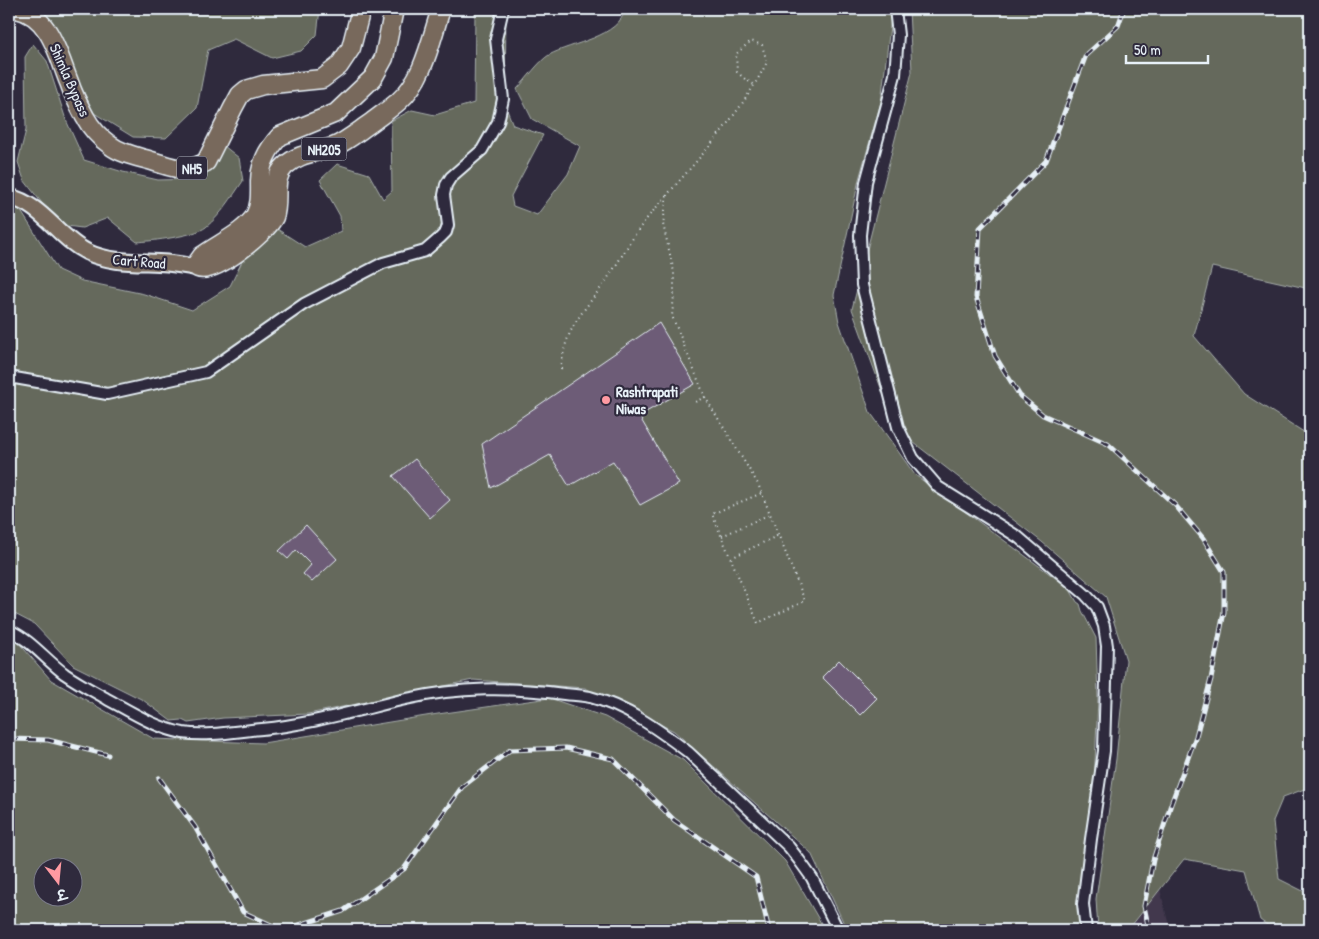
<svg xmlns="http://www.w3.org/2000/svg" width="1319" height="939" viewBox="0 0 1319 939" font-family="'Patrick Hand','Playpen Sans Deva',sans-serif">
<rect width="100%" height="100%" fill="#2f2a3d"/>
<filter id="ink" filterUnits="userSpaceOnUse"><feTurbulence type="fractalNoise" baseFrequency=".02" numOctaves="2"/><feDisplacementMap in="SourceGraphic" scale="10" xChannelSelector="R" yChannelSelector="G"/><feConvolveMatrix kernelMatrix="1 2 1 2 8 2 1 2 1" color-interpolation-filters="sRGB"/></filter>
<g filter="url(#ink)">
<path fill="#42394e" d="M 1160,889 L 1170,930 L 1133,930 L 1133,924 Z"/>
<path fill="#65695c" stroke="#a6adaa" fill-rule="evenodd" d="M 38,9 L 320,9 L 317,35 L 301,51 L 272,58 L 234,39 L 208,50 L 197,108 L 166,138 L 133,137 L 94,113 L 68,60 Z
M 478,9 L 506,9 L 505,105 L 513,125 L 543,135 L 511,196 L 513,206 L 537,215 L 568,174 L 580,146 L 532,119 L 517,89 C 526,80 539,61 549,55 C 571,43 620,37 625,9 L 892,9 L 881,102 L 859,179 L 834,295 L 839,322 L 870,412 L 915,475 L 1069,588 L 1077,602 L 1080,604 L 1082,611 L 1096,638 L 1098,699 L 1087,930 L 847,930 L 811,853 L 674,731 L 585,688 L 473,680 L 308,714 L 223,718 L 188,723 L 182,720 L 171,721 L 143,700 L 73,665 L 34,624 L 9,611 L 9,205 L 19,208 L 58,270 L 82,281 L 144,294 L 192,310 L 230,286 L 254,237 L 277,229 L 305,247 L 341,231 L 340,216 L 320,180 L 337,164 L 369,174 L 383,199 L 392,191 L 391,121 L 412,110 L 435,115 L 474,103 L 475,13 Z
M 909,9 L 1310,9 L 1310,289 L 1212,267 L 1194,336 L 1244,394 L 1310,436 L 1310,787 L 1283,797 L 1273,821 L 1279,879 L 1303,891 L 1310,908 L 1310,930 L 1274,930 L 1260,920 L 1246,870 L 1184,859 L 1128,930 L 1098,930 L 1096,899 L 1116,759 L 1126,660 L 1106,597 L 1042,542 L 896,429 L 852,309 L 912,72 Z
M 33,44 L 47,61 L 66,120 L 84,160 L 123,172 L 158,180 L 200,179 L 224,146 L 239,158 L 243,181 C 232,197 221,215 206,227 C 195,236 152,241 137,242 L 108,218 L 82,228 L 59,225 L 24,180 L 18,162 L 26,130 L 25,57 Z
M 9,638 L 18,642 L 51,680 L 154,739 L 263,743 L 438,714 L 549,698 L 605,717 L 683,760 L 785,861 L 825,930 L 9,930 ZM 72,866 L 72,896 L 42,896 L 42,866 Z"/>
<path fill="#6d5c77" stroke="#e8f1f8" d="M 659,323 L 695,384 L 639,416 L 679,484 L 640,505 L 613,461 L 569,486 L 550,455 L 491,488 L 482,444 Z
M 415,459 L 450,500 L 430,518 L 393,476 Z
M 306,525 L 337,559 L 312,582 L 303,574 L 311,565 L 296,550 L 288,559 L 279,551 Z
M 839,660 L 877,698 L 860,715 L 822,677 Z"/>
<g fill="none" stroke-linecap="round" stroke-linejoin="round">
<g stroke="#e8f1f8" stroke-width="14">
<path id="street" d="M 895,9 L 898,35 L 895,75 L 866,182 L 860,235 L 862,285 L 898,427 L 913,458 L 938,487 L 1018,537 L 1086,595 L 1097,607 L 1104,626 L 1107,646 L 1104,751 L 1091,839 L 1083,904 L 1086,930
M 9,377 L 107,394 L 206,372 L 304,304 L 383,263 L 425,251 L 440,238 L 446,232 L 448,225 L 444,195 L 446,185 L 451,177 L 482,150 L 498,122 L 503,99 L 496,39 L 503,9
M 9,630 C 31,640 46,660 65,674 C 78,683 93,691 107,699 C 131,712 156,728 183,733 C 208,737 237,731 262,729 C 311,724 358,710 406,699 C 460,687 509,687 564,694 C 572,695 581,695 590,697 C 626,706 659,730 688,752 L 789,847 L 799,860 L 812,878 L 838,930"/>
</g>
<g stroke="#e8f1f8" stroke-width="19">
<path id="primary" d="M 9,197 C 42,204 58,238 87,252 C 112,264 141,261 167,263 C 178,264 188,266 198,268"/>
</g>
<g stroke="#e8f1f8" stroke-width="21">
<path id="highway" d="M 16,9 C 50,15 58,55 69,82 C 73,94 79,106 85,117 C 91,128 100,138 110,145 C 121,154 139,157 152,161 C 175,168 184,174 206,162 L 233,108 L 240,95 L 246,90 L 263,85 L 322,79 L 339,66 L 351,48 L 361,9
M 394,9 L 384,58 L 373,78 L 336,113 L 280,136 C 268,149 260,163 260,181 C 260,193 261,205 255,216 C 244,233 218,244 202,256 L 197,263 L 198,268 C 215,275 267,232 274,217 C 280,201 271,179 285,166 C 299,153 316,153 333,147 C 346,142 360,130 372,122 C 381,115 390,109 399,101 C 424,79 431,39 441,9"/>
</g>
<path stroke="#e8f1f8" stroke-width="2" stroke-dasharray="1 4" stroke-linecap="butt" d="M 667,195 L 663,224 L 674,272 L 674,295 L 672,316 L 705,397 L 693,403
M 561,369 C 562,362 563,354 565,347 C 571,322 591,302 605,282 C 620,261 632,236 649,216 C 690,167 738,120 767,62 L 762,45 L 751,41 L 736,54 L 737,72 L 746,80 L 755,85
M 705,397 L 758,484 L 805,601 L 758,623 L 712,514 L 762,493
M 722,536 L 770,514
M 731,558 L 779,535"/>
<use href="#street" stroke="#2f2a3d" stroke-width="10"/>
<use href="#primary" stroke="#78695c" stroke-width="15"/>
<use href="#highway" stroke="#78695c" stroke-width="18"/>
<g stroke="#e8f1f8" stroke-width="5">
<path id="rail" d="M 1124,9 L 1118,26 L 1086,55 L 1046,161 L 980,228 L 976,297 L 995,356 L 1020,396 L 1043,415 L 1108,444 L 1175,505 L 1203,538 L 1224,572 L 1224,612 L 1211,679 L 1196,736 L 1171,804 L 1153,860 L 1144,906 L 1149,930
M 9,739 L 48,740 L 108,755
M 159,778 L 195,827 L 243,912 L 282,930
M 284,930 L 343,911 L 404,869 L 462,787 L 510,750 L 566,748 L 613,759 L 674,820 L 756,877 L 769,930"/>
</g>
<use href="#rail" stroke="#2f2a3d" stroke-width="3" stroke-dasharray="9" stroke-linecap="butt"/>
</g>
</g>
<circle fill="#ff9aa2" stroke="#2f2a3d" stroke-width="2" cx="606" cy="400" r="5"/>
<g text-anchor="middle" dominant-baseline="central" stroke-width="4.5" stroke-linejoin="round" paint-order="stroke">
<g fill="#2f2a3d" stroke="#b0b5c0" stroke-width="1">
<rect x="301.5" y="137.5" width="45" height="23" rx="4"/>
<rect x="177" y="156.5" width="30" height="23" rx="4"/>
</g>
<g font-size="14" font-weight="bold" fill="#e8f1f8">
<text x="324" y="149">NH205</text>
<text x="192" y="168">NH5</text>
</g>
<g font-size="15" fill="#e8f1f8" stroke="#2f2a3d">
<text transform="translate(70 80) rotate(66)">Shimla Bypass</text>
<text transform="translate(139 261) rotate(5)">Cart Road</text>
</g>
<g font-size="15" font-weight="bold" fill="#e8f1f8" stroke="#2f2a3d" text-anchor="start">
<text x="616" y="391">Rashtrapati<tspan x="616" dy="17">Niwas</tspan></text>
</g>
</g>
<rect width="1319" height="939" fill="none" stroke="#2f2a3d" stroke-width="30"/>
<rect x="15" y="15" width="1289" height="909" fill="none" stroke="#e8f1f8" stroke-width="2" filter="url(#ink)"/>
<g transform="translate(58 882) rotate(164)"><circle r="24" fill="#2f2a3d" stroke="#797a88"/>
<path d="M0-4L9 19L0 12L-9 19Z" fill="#ff9aa2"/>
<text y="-8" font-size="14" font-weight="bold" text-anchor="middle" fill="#e8f1f8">उ</text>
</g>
<path d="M1126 55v8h82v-8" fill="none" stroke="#e8f1f8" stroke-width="2.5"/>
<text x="1134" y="55" font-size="15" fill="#e8f1f8" stroke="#2f2a3d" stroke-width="4" paint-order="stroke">50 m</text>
</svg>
